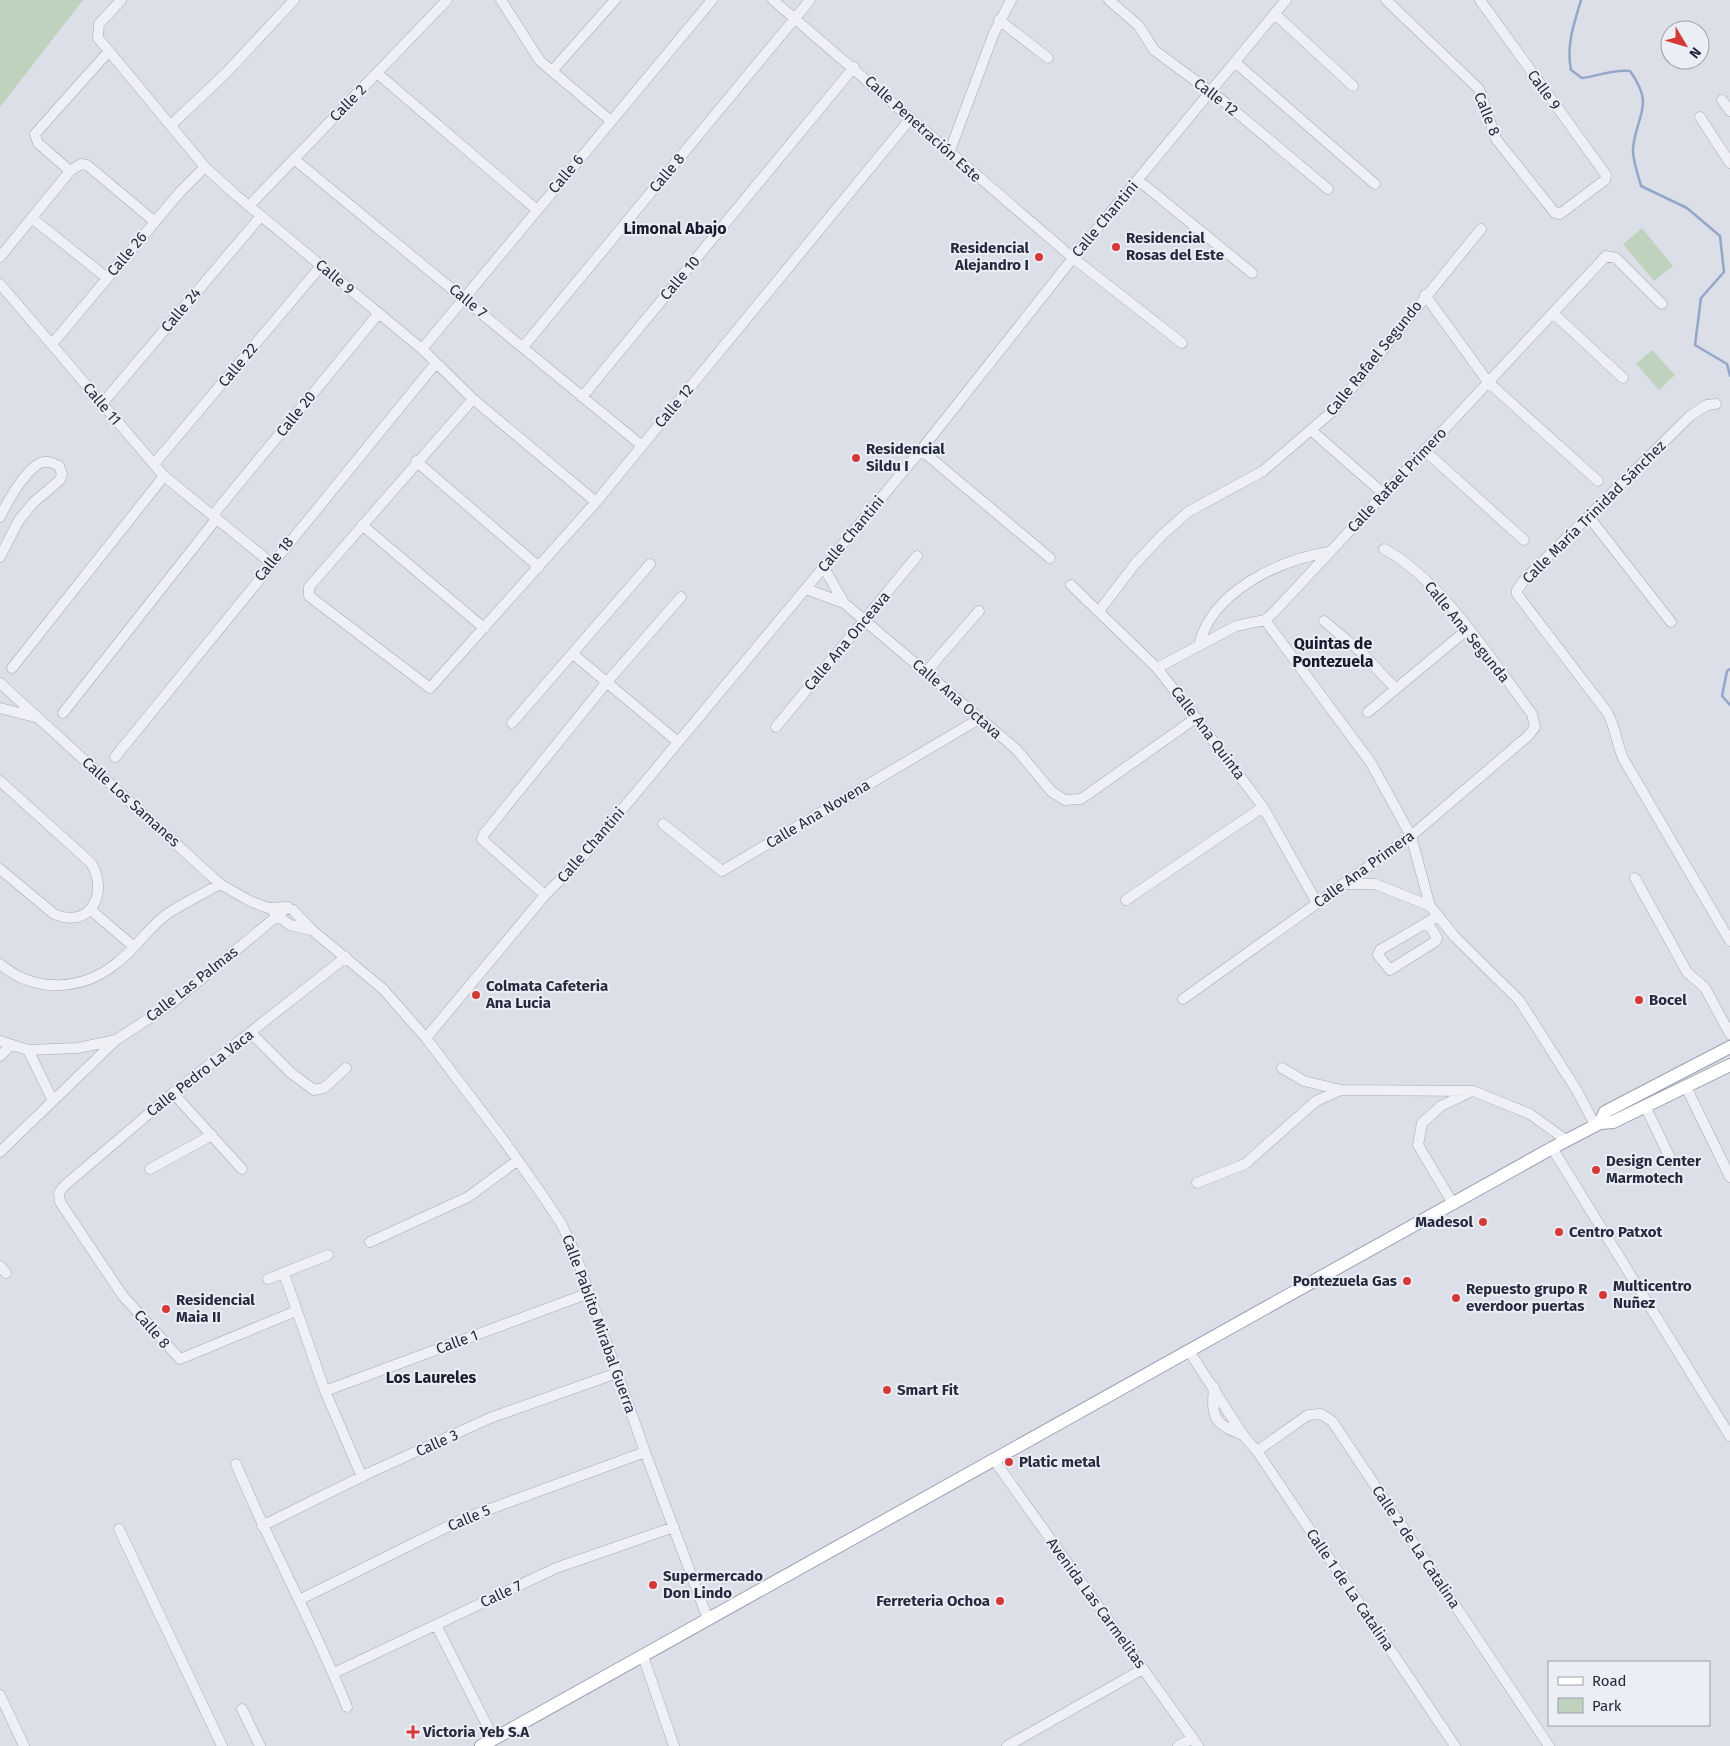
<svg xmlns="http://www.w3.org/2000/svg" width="1730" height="1746" viewBox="0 0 1730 1746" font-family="'Fira Sans',sans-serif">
<rect width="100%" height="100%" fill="#dcdfe7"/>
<path fill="#bfd2bd" d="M 0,0 L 83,0 L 0,107 Z
M 1642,228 L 1673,266 L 1654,281 L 1623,244 Z
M 1652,350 L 1675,375 L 1659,390 L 1636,364 Z"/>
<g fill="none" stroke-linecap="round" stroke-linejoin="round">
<path stroke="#94a6ca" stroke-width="2.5" d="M 1581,0 C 1574,24 1566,45 1571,70 L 1582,78 C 1598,76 1613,69 1630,71 C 1655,106 1637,113 1633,148 C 1632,159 1638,174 1641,186 L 1687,208 L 1720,236 L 1724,272 L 1701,298 L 1695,345 L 1727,364 L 1730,376
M 1730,669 L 1727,671 L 1722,696 L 1730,705"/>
<g stroke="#a5a9b4" stroke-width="11">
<path id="minor" d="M 121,0 L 99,24 L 98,38 L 205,167 L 237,196 L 422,349 L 473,399 L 596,502
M 501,0 L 540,61 L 611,121
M 773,0 L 1073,258 L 1182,343
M 1109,0 L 1139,26 L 1154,50 L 1223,101 L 1328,189
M 1386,0 L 1479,89 L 1496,139 L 1555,213 L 1560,214 L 1605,180 L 1606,175 L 1480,0
M 1275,14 L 1353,86
M 999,20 L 1048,58
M 1236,63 L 1375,184
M 552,71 L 615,0
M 377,73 L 537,210
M 1722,100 L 1730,111
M 1700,117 L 1730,163
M 172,124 L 226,73 L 294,0
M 949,153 L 994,33 L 1011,0
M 294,159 L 641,445
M 70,171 L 38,143 L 35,134 L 109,51
M 1138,180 L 1252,273
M 249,206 L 447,0
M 33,219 L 107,278
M 0,257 L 70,171 L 81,164 L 87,165 L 154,221
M 0,284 L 164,476 L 271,563
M 1425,295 L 1488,382 L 1598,481
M 1553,313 L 1623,378
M 52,344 L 180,192 L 205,167
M 523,347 L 810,0
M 422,349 L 712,0
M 582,397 L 854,67
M 473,399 L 309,587 L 309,596 L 430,688 L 596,502 L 911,118
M 1716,404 L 1707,405 L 1690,416 L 1525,579 L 1517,590 L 1517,594 L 1607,712 C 1616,727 1616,744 1624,760 L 1730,941
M 101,405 L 261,216
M 1312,431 L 1384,494
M 921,450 L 1050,558
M 1424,450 L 1524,540
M 416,461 L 539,567
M 154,464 L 321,266
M 213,515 L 379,313
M 0,517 C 8,501 24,472 40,463 C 47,460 53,463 59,466 L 62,474 L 60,480 L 34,502 L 19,520 L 0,557
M 1589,517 L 1671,622
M 362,525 L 484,628
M 824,568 L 844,603 L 1016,749 L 1052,792 L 1065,800 L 1081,799 L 1196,718
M 1071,585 L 1157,668 L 1196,718 L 1263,807 L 1317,903
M 806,589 L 844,603
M 1099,611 L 1135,564 L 1162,535 L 1188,512 L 1263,471 L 1334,410 L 1481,229
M 1265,620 L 1371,763 L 1411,836 L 1430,906 L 1455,937 L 1519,1000 L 1576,1089 L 1595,1125
M 1324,621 L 1362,653 L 1395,688
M 1199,645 C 1212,591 1279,560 1329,552
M 573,654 L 678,742
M 12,668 L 164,476
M 1157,668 L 1236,626 L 1265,620 L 1273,613 L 1606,256 L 1616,258 L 1662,304
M 926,672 L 979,611
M 0,683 L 220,884 L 250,901 L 268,908 L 285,907 L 293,910 L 312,930 L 383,989 L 426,1038 L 502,1138 L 545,1199 L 562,1225 L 575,1253 L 645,1452 L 708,1619
M 0,708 L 35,717
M 1368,712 L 1468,629
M 63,713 L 217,518
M 512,723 L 650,564
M 776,727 L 917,556
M 115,757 L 436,363
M 0,781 L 91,863 C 109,892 91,930 54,914 L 0,869
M 663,824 L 722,871 L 979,719
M 1635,878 L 1687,972 L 1705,988 L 1730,1034
M 1343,884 L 1375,884 L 1430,906
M 545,895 L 485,842 L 482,839 L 484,834 L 607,682 L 681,597
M 1126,900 L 1263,807
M 91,910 L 134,947
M 274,913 L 290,925 L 312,930
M 1427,922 L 1437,938 L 1436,941 L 1390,970 L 1378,955 L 1380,950 L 1438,916
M 0,964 C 36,994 83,991 118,962 C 136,948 149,927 167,914 C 183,903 203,894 220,884
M 1183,999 L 1411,836 L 1528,736 L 1535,727 L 1532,714 C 1492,661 1442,580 1384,549
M 251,1033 L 291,1073 L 314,1090 L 324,1088 L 346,1068
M 426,1038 L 545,895 L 581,859 L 921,450 L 1073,258 L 1286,0
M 0,1041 L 28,1050 L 78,1048 L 116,1040 L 171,1004 L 288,907
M 28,1050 L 53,1101
M 0,1056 L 10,1046
M 1282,1068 L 1304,1081 L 1341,1090
M 1686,1087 L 1730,1177
M 173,1093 L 242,1169
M 1645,1106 L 1672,1162
M 1552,1148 L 1730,1436
M 0,1152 L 115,1041
M 150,1169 L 212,1135
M 1197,1183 L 1245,1164 L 1316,1101 L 1341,1090 L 1473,1091 L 1530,1114 L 1566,1140
M 1452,1202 L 1418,1145 L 1422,1123 L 1441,1106 L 1470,1092
M 370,1242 L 468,1197 L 518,1160
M 0,1266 L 6,1273
M 284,1274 L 325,1391 L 362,1477
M 268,1279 L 328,1255
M 296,1311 L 180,1359 L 123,1296 L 60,1202 L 59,1193 L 63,1187 L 173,1093 L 346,957
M 1189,1351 L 1243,1435 L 1257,1451 L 1455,1746
M 1214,1387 C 1211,1418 1214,1424 1243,1435
M 325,1391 L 589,1293
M 1257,1451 L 1308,1415 L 1321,1414 L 1332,1421 L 1549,1746
M 994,1460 L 1198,1746
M 236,1464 C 270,1546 314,1624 347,1707
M 262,1526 L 369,1473 L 490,1418 L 617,1373
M 119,1529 L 222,1746
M 299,1600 L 463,1519 L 645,1452
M 436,1625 L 494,1739
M 643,1656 L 674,1746
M 334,1673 L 556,1568 L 674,1527
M 0,1695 L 24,1746
M 242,1709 L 260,1746
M 1007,1746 L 1143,1669
M 1178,1746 L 1193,1738"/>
</g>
<g stroke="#9ba1b4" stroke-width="14">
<path id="major" d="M 1600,1123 L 1605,1112 L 1730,1047
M 481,1746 L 1552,1148 L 1600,1123 L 1613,1122 L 1730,1065"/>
</g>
<use href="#minor" stroke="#eff0f5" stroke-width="10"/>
<use href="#major" stroke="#fff" stroke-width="12"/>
</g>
<g fill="#d63838" stroke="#ebeef5" stroke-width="2">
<circle cx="1116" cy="247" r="5"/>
<circle cx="1039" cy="257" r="5"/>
<circle cx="856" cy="458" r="5"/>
<circle cx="476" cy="995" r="5"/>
<circle cx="1639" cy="1000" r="5"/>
<circle cx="1596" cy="1170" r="5"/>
<circle cx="1483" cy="1222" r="5"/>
<circle cx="1559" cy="1232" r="5"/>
<circle cx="1407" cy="1281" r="5"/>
<circle cx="1603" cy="1295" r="5"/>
<circle cx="1456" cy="1298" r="5"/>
<circle cx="166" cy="1309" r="5"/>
<circle cx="887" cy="1390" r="5"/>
<circle cx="1009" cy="1462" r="5"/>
<circle cx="653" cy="1585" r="5"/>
<circle cx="1000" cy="1601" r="5"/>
<path d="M410.5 1724.5h5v5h5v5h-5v5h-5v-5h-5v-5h5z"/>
</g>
<g text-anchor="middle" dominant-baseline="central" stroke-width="4" stroke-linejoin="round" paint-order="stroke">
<g font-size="15" fill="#252a3e" stroke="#ebeef5">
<text transform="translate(1544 90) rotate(54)">Calle 9</text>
<text transform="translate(1216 97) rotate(38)">Calle 12</text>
<text transform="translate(348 103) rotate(-46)">Calle 2</text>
<text transform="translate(1487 114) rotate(68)">Calle 8</text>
<text transform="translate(923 129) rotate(42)">Calle Penetración Este</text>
<text transform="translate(667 173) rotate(-50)">Calle 8</text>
<text transform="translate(566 174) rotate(-50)">Calle 6</text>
<text transform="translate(1105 219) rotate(-50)">Calle Chantini</text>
<text transform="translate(127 254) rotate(-50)">Calle 26</text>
<text transform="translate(335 277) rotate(40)">Calle 9</text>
<text transform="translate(680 278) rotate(-50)">Calle 10</text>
<text transform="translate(468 301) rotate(40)">Calle 7</text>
<text transform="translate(181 310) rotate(-50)">Calle 24</text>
<text transform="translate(1374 358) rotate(-51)">Calle Rafael Segundo</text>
<text transform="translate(238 365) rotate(-50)">Calle 22</text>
<text transform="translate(102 404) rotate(50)">Calle 11</text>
<text transform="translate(674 406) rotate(-50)">Calle 12</text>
<text transform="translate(296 414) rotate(-51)">Calle 20</text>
<text transform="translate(1397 480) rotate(-47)">Calle Rafael Primero</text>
<text transform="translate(1594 512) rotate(-45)">Calle María Trinidad Sánchez</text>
<text transform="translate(851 534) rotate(-50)">Calle Chantini</text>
<text transform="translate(274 559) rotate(-51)">Calle 18</text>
<text transform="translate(1467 632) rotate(51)">Calle Ana Segunda</text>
<text transform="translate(847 641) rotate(-50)">Calle Ana Onceava</text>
<text transform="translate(957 699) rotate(41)">Calle Ana Octava</text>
<text transform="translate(1208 733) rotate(53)">Calle Ana Quinta</text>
<text transform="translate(131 802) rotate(42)">Calle Los Samanes</text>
<text transform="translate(818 814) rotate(-31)">Calle Ana Novena</text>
<text transform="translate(591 845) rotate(-49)">Calle Chantini</text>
<text transform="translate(1364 869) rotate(-36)">Calle Ana Primera</text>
<text transform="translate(192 984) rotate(-38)">Calle Las Palmas</text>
<text transform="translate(200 1073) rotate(-38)">Calle Pedro La Vaca</text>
<text transform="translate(599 1324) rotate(70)">Calle Pablito Mirabal Guerra</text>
<text transform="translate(152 1329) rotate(49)">Calle 8</text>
<text transform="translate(457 1342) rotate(-20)">Calle 1</text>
<text transform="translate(437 1443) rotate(-24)">Calle 3</text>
<text transform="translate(469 1518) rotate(-23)">Calle 5</text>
<text transform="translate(1416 1547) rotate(56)">Calle 2 de La Catalina</text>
<text transform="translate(1350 1590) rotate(56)">Calle 1 de La Catalina</text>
<text transform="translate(501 1594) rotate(-25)">Calle 7</text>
<text transform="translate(1096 1603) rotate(54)">Avenida Las Carmelitas</text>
</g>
<g font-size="15" font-weight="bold" fill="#252a3e" stroke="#ebeef5" text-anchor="start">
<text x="1126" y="238">Residencial<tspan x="1126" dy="17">Rosas del Este</tspan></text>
<text x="1029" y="248" text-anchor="end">Residencial<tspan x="1029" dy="17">Alejandro I</tspan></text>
<text x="866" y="449">Residencial<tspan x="866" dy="17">Sildu I</tspan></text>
<text x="486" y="986">Colmata Cafeteria<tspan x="486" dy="17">Ana Lucia</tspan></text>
<text x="1649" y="1000">Bocel</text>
<text x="1606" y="1161">Design Center<tspan x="1606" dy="17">Marmotech</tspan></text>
<text x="1473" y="1222" text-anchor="end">Madesol</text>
<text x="1569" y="1232">Centro Patxot</text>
<text x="1397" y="1281" text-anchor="end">Pontezuela Gas</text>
<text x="1613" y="1286">Multicentro<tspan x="1613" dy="17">Nuñez</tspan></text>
<text x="1466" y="1289">Repuesto grupo R<tspan x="1466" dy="17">everdoor puertas</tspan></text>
<text x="176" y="1300">Residencial<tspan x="176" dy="17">Maia II</tspan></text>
<text x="897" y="1390">Smart Fit</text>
<text x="1019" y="1462">Platic metal</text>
<text x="663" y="1576">Supermercado<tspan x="663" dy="17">Don Lindo</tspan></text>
<text x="990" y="1601" text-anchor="end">Ferreteria Ochoa</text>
<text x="423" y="1732">Victoria Yeb S.A</text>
</g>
<g font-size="16" font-weight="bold" fill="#181c2f" stroke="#ebeef5">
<text x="675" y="228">Limonal Abajo</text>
<text x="1333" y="643">Quintas de<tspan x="1333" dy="18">Pontezuela</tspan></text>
<text x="431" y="1377">Los Laureles</text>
</g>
</g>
<rect x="1548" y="1661" width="162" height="65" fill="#ebeef5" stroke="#9ca0ac"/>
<rect x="1558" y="1677" width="25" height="8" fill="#ffffff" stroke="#9ca0ac"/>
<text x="1592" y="1686" font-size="15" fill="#252a3e">Road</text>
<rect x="1558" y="1698" width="25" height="15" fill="#bfd2bd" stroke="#9ca0ac"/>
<text x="1592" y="1711" font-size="15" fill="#252a3e">Park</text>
<g transform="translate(1685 45) rotate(128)"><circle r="24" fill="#ebeef5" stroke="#9ca0ac"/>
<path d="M0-4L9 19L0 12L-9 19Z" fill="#d63838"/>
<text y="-8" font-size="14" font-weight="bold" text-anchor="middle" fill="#252a3e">N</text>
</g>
</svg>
